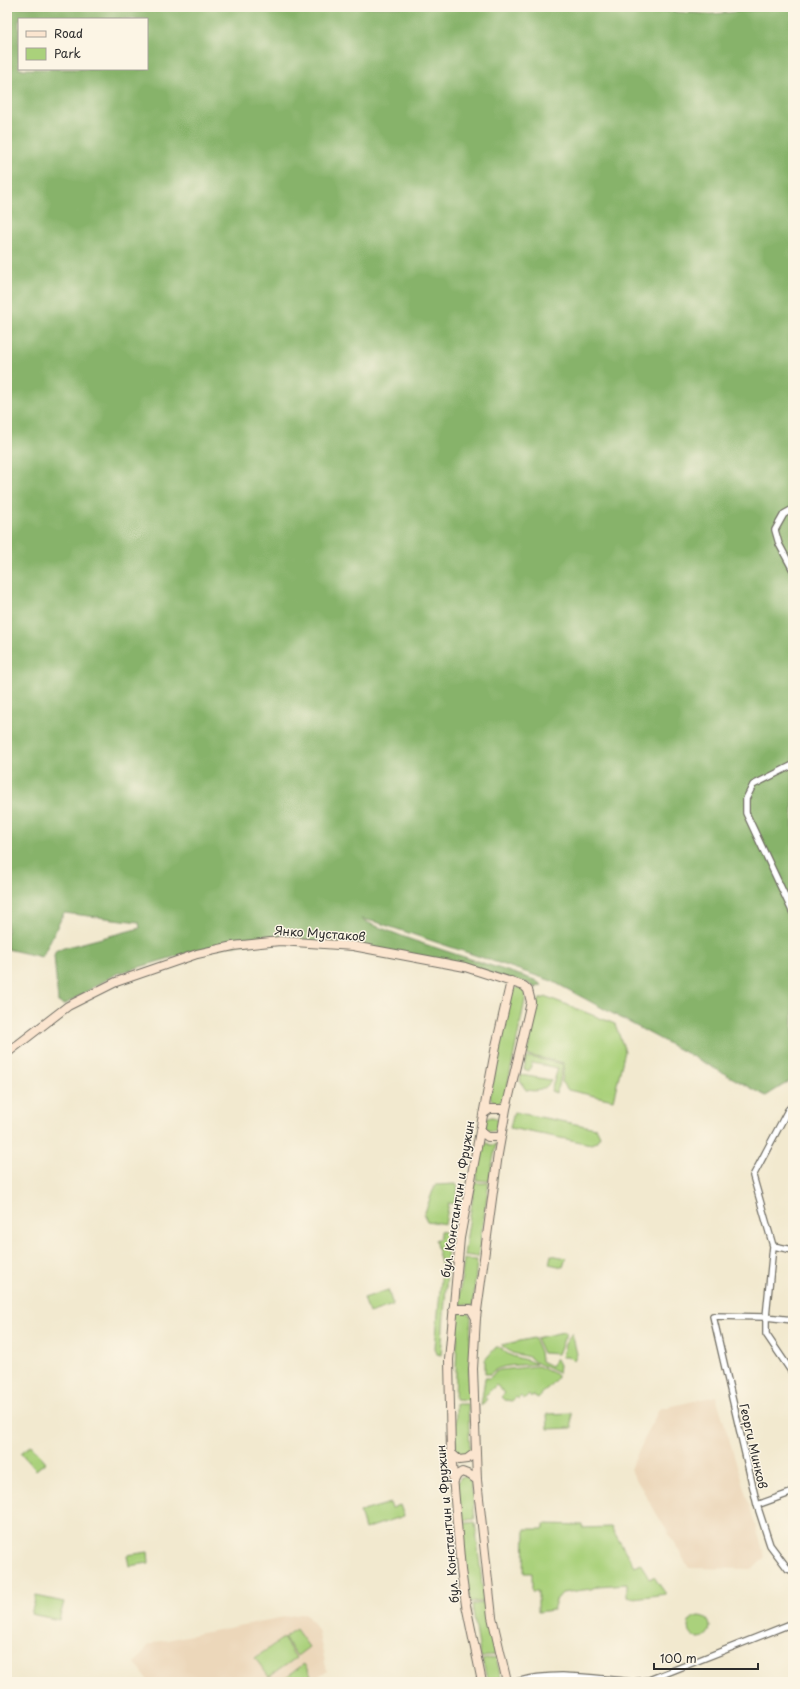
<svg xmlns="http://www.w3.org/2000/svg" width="800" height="1689" viewBox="0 0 800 1689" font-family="'Playpen Sans',sans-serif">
<rect width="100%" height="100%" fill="#fcf5e5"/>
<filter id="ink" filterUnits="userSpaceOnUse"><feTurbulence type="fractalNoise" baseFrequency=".025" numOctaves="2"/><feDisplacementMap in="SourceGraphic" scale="8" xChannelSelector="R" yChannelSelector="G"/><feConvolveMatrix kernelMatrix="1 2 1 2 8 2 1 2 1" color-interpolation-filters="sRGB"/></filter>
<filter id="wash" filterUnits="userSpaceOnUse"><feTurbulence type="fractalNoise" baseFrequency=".012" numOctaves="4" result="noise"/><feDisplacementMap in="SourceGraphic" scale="16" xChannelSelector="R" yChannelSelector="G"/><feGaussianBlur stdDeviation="0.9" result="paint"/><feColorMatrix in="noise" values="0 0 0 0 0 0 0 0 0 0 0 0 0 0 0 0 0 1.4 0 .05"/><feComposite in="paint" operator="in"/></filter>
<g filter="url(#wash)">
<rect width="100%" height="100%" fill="#f2e9cf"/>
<path fill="#ecd7ba" d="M 716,1396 L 765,1557 L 753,1569 L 689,1568 L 630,1469 L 659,1409 Z
M 305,1613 L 318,1630 L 327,1671 L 309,1682 L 149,1682 L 135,1663 L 148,1646 L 156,1642 Z
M 570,1677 L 605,1682 L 536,1682 L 547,1679 Z"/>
<path fill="#aad17b" stroke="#6a7e53" d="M 519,987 L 523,988 L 526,995 L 505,1098 L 502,1101 L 496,1103 L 491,1099 L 490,1095 L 512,990 Z
M 547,997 L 615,1024 L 625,1051 L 613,1100 L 568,1090 L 562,1082 L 564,1063 L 527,1055 L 537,1002 L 540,999 Z
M 530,1057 L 563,1064 L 559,1086 L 556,1093 L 551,1091 L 558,1068 L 532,1063 L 529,1071 L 524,1069 L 526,1058 Z
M 521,1075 L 551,1080 C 545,1091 538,1092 526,1090 L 520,1081 Z
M 514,1112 L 596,1128 L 600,1136 L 596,1142 L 591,1144 L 510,1128 Z
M485 1124a7 7 0 1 1 14 0a7 7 0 1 1-14 0Z
M 481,1140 L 491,1145 L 496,1144 L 489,1181 L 476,1180 Z
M 475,1183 L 489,1183 L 478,1257 L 464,1255 Z
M 456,1184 L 458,1188 L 455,1204 L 449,1203 L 445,1224 L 427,1221 L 424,1215 L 435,1185 Z
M 440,1231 L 448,1233 L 447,1273 L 441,1355 L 437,1354 L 435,1348 L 442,1267 L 435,1240 L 440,1238 Z
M 551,1255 L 566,1258 L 563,1267 L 549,1264 Z
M 464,1259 L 477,1260 L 473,1306 L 464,1304 L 458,1306 Z
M 388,1290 L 393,1305 L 369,1313 L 364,1298 Z
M 467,1311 L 471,1317 L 468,1400 L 455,1399 L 458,1315 L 460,1312 Z
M 563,1332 L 566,1334 L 558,1354 L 543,1353 L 536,1338 Z
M 572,1333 L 577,1354 L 574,1361 L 570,1357 L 562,1357 L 565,1344 Z
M 534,1338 L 540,1352 L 541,1361 L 551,1366 L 556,1359 L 559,1365 L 558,1373 L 535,1362 L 529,1357 L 512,1353 L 501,1345 Z
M 496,1347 C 502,1347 505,1353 510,1355 C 519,1359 527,1359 536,1364 C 521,1366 500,1363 490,1374 L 485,1374 L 485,1360 Z
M 538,1366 L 557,1375 L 556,1379 L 538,1398 L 533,1395 L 531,1397 L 529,1394 L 524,1399 L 521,1396 L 518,1399 L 516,1397 L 512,1401 L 504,1400 L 501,1397 L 505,1393 L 496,1385 L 484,1397 L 487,1399 L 481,1406 L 485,1378 L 490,1378 L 495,1372 L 500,1370 Z
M 456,1404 L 468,1404 L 470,1450 C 465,1456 459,1458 455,1450 Z
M 571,1413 L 572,1428 L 548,1429 L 547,1414 Z
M 31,1445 L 46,1462 L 36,1470 L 21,1453 Z
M 466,1476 L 471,1482 L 475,1519 L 460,1521 L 456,1484 L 461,1477 Z
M 390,1503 L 392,1508 L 400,1505 L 404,1516 L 365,1529 L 360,1512 Z
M 475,1522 L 484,1601 L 470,1603 L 460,1524 Z
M 544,1524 L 582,1525 L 582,1528 L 611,1527 L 634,1566 L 640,1563 L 650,1579 L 654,1577 L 666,1594 L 634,1598 L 627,1596 L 627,1584 L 598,1586 L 591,1589 L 562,1593 L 556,1600 L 553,1610 L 538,1612 L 538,1591 L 532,1591 L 532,1573 L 524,1573 L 525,1529 L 544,1529 Z
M 148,1552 L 149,1563 L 129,1566 L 127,1555 Z
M 36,1596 L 64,1602 L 59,1620 L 31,1614 Z
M 485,1602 L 495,1654 L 481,1658 L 472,1605 Z
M688 1627a11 11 0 1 1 22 0a11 11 0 1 1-22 0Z
M 296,1629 L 309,1647 L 297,1656 L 284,1638 Z
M 283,1638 L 296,1658 L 269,1677 L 255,1658 Z
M 496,1657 L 502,1682 L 488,1682 L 482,1660 Z
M 304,1664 L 312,1677 L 305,1682 L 279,1682 Z"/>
<path fill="#87b36b" stroke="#596f4b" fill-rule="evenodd" d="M 7,7 L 595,7 L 711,14 L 793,7 L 793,1079 L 766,1096 L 552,981 L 376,922 L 361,919 L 371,924 L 412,940 L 535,980 L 542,985 L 535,988 L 528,983 L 406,953 L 279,939 L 194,951 L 116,974 L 64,1005 L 58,1002 L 54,955 L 56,950 L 140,928 L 139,922 L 64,913 L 42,957 L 7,949 ZM 19,19 L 147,19 L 147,69 L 19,69 Z"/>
</g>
<g filter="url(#ink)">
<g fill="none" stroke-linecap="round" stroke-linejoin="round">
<g stroke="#716e64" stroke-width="8">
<path id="street" d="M 793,509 L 784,514 L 775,530 L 779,544 L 793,570
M 793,765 L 753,785 L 746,799 L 746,813 L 793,913
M 793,1105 L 788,1110 L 753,1176 L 773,1246 L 766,1317 L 766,1334 L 793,1374
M 773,1246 L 793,1250
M 793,1320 L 766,1317 L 713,1316 L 757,1505 L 770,1545 L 788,1569 L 793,1571
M 757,1505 L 793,1492
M 516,1682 C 554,1671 594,1678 632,1682
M 634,1682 L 649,1680 L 793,1623"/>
</g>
<g stroke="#716e64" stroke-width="10">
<path id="secondary" d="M 7,1053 L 68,1006 L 116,982 L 197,954 L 233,946 L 280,941 L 353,946 L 465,967 L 524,986 L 528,990 L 531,1002 L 506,1109 L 498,1154 L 476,1318 L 473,1369 L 477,1480 L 492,1617 L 507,1682
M 483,1114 L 490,1109 L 506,1109
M 480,1131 L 488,1137 L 501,1137
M 453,1309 L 471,1309 L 476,1318
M 451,1453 L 459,1460 L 467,1459 L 475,1453
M 453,1483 L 457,1475 L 462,1472 L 470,1475 L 477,1480
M 482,1682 L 466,1605 L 461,1570 L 451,1453 L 449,1360 L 460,1238 L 496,1046 L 511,981"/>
</g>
<use href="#street" stroke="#fff" stroke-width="5.5"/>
<use href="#secondary" stroke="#fbe5cf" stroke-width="8"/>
</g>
</g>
<g text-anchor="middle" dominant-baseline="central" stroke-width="3" stroke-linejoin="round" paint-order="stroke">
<g font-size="12" fill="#2b2b2b" stroke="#fcf5e5">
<text transform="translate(320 933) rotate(4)">Янко Мустаков</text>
<text transform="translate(457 1199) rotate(-81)">бул. Константин и Фружин</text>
<text transform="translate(754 1446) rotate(77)">Георги Минков</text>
<text transform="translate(447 1524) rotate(-95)">бул. Константин и Фружин</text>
</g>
</g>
<rect width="800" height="1689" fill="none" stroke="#fcf5e5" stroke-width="24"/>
<rect x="18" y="18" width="130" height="52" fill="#fcf5e5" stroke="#a8a49b"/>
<rect x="26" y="31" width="20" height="6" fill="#fbe5cf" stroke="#a8a49b"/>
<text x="54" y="38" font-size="12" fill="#2b2b2b">Road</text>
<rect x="26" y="48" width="20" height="12" fill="#aad17b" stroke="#a8a49b"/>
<text x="54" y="58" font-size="12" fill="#2b2b2b">Park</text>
<path d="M654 1663v6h104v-6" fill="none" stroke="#2b2b2b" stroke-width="2"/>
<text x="660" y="1663" font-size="12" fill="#2b2b2b" stroke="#fcf5e5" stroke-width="3" paint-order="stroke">100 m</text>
</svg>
